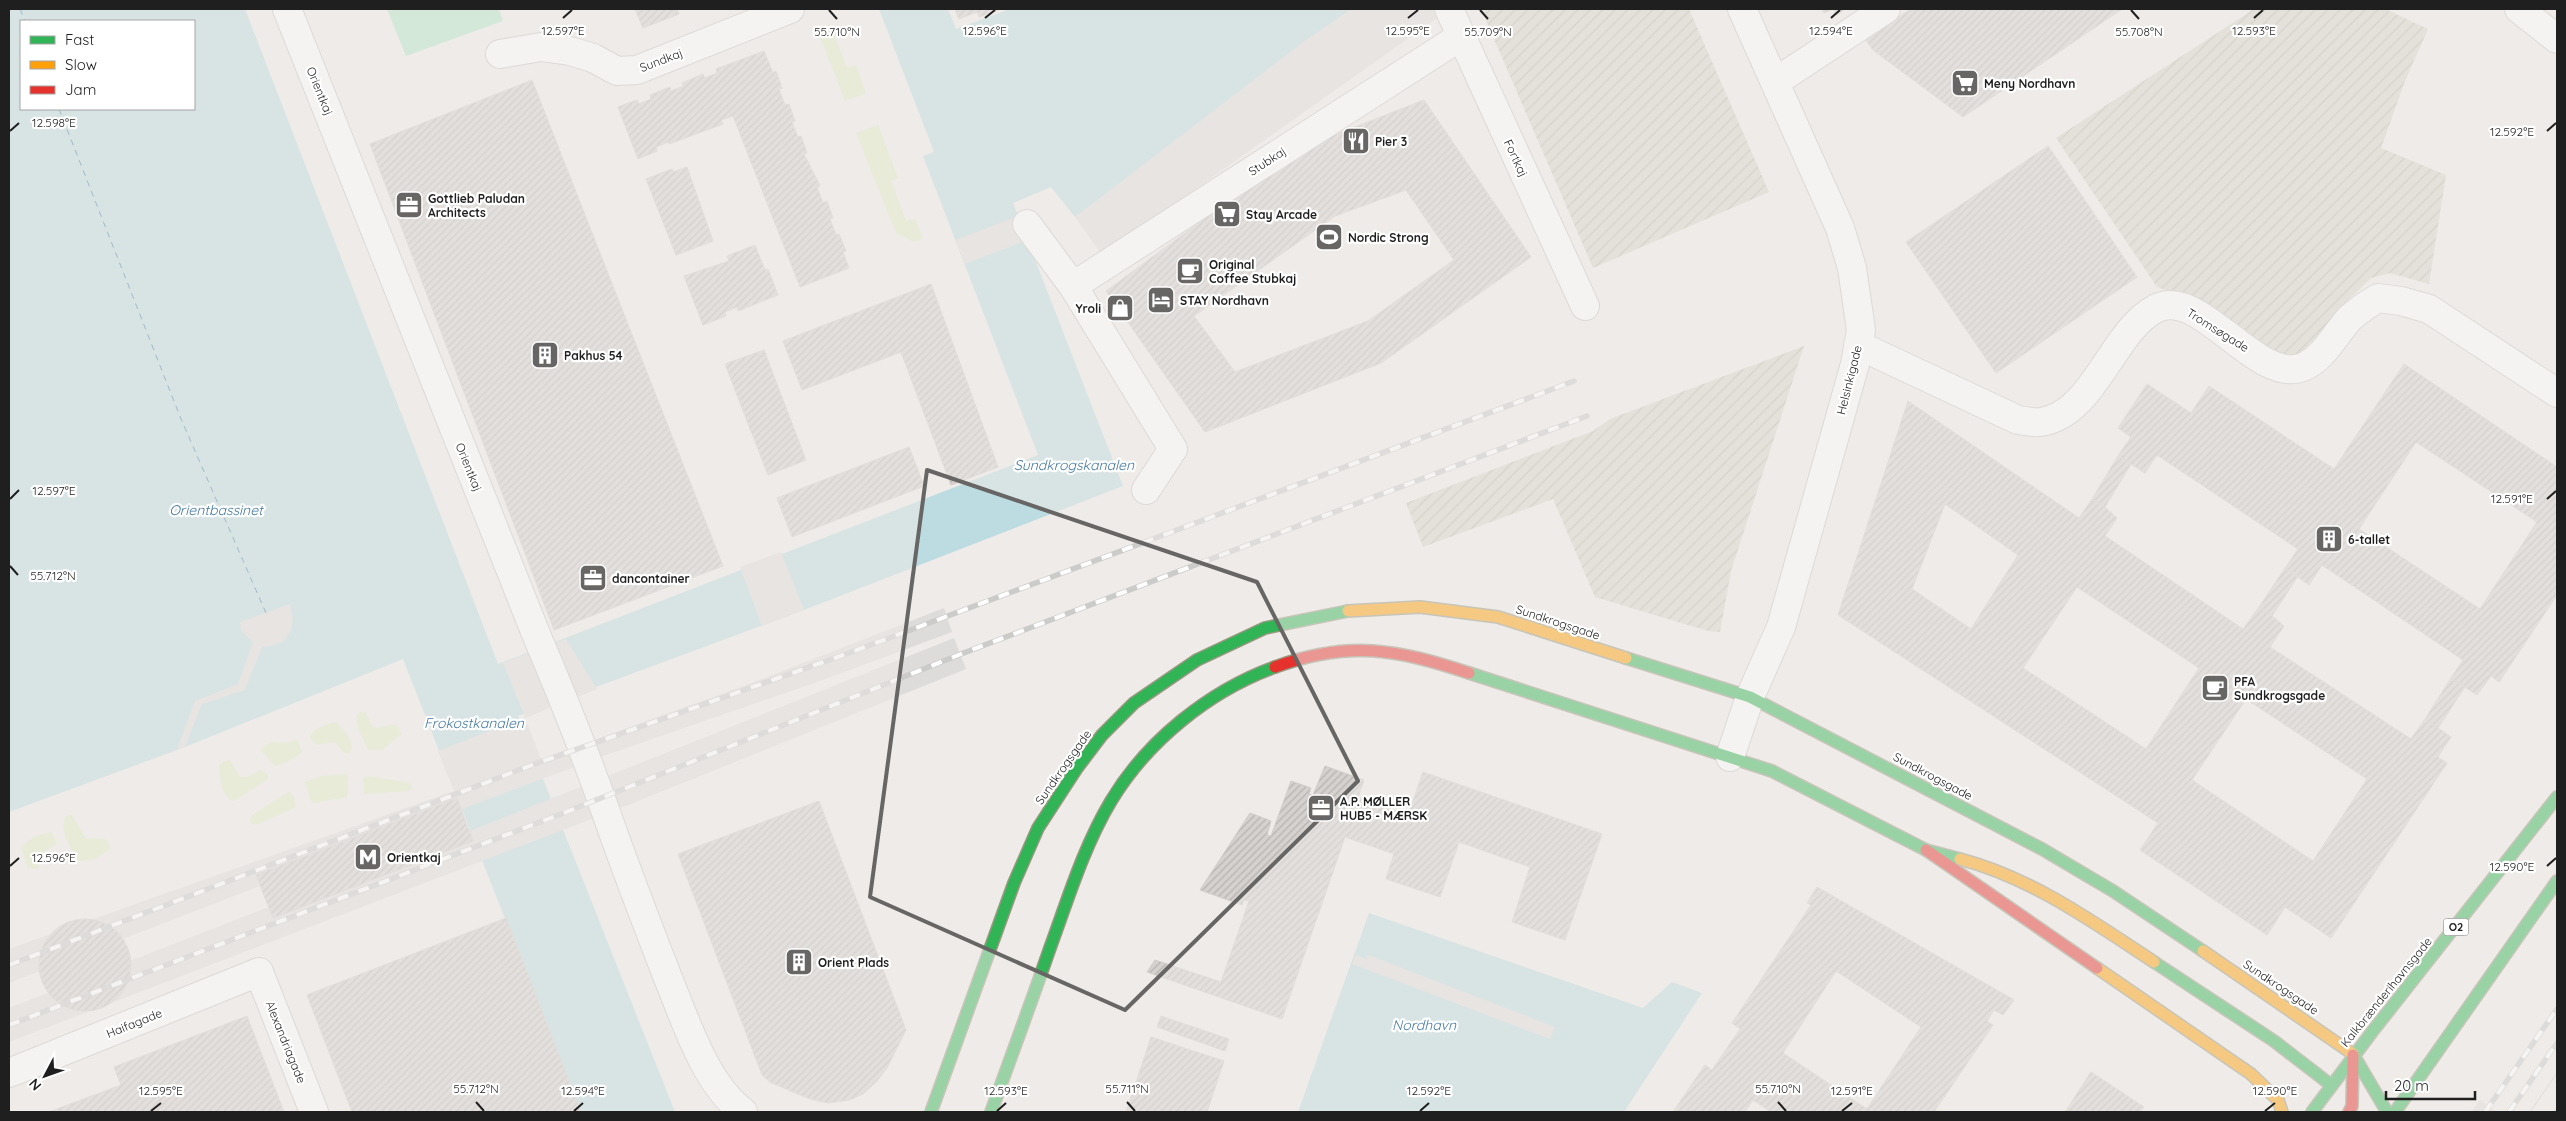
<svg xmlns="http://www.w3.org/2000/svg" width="2566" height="1121" viewBox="0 0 2566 1121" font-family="Quicksand,sans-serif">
<defs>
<pattern id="construction-furrows" width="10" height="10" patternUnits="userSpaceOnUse" patternTransform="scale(1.25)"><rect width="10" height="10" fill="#d7d5ca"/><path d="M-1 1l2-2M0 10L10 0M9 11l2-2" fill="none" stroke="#b8b6ad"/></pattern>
<pattern id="building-hatch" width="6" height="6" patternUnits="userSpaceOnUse" patternTransform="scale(1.25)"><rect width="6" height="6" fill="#d5d1cf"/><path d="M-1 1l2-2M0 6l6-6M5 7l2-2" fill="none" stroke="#b6b3b1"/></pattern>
</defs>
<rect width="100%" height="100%" fill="#eeebe8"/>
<path fill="url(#construction-furrows)" d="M 1481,9 L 1689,9 L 1769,192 L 1593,268 Z
M 2254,9 L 2385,9 L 2428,29 L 2405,81 L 2381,148 L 2446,175 L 2429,284 L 2390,273 L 2371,278 L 2341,307 L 2300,355 L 2279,356 L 2191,299 L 2157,287 L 2056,138 Z
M 1804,346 L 1731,571 L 1720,632 L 1708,631 L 1595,597 L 1553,499 L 1423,547 L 1406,503 L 1593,431 L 1610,419 Z"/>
<path fill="#deeac6" d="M 830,24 L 847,68 L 856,65 L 866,93 L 845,101 L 817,29 Z
M 878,125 L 898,178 L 891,181 L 906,221 L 915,219 L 923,238 L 914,242 L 896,233 L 856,133 Z
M 360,712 L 366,713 L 372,726 L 378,728 L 396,724 L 402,734 L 382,750 L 368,750 L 358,728 L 357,716 Z
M 337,722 L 350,739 L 352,748 L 348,754 L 343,752 L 335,742 L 317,745 L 310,738 C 312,728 327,724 337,722 Z
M 297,739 L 302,752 C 293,760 287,762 275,766 L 261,750 L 262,747 L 272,742 L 288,743 Z
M 230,760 L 240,777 L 247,777 L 261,770 L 268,775 L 268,779 L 234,801 C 220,796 221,779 219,766 L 222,762 Z
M 345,774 L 348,776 L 347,797 L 313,803 L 311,801 L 305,782 L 322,776 Z
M 367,776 L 410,783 L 412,788 L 409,791 L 364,794 L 363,779 Z
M 288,792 L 293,794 L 296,807 L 259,824 L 253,825 L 250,821 L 251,816 Z
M 72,815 L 86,839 L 104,838 L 110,845 L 109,850 L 95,859 L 79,861 C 71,851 58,828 66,816 Z
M 52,832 L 57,844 L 45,851 L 38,869 L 28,868 L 21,847 L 35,836 Z"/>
<path fill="#b3e5cb" d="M 387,9 L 499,9 L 503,21 L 406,56 Z"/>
<path fill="#bcdce1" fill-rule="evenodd" d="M 9,9 L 245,9 L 498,664 L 1038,455 L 923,156 L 934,152 L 879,9 L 948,9 L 956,29 L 1010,9 L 1389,9 L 1362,19 L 1075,217 L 1051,187 L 1013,203 L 1123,486 L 804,610 L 518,716 L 675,1112 L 581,1112 L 403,659 L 185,747 L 9,812 ZM 21,21 L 194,21 L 194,109 L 21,109 Z
M 1369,913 L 1643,1008 L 1672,982 L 1702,993 L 1624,1112 L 1298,1112 Z"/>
<path fill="#dddcdb" d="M 1351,9 L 1433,9 L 1437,18 L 1102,255 L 1075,217 L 1302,43 Z
M 1018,216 L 1027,240 L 965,264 L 955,240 Z
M 781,552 L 804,610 L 762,626 L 740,567 Z
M 290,604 L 293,617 L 291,630 L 284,641 L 272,646 L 262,647 L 245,690 L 202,704 L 185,747 L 177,749 L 195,701 L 238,684 L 253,642 L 241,631 L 240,622 Z
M 944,608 L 952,632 L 820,681 L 606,755 L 462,809 L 466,822 L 470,831 L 954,638 L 966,669 L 628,805 L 9,1042 L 9,1008 L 269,907 L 260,886 L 9,983 L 9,949 L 454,791 L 438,751 L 525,717 L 503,663 L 566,639 L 597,689 L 525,718 L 541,759 L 744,686 Z
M 1356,955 L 1366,959 L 1368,955 L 1555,1027 L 1550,1039 L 1352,964 Z
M 2480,1100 L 2489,1107 L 2497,1112 L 2471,1112 Z"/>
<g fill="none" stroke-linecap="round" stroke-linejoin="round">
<path stroke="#447aa1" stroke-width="1" stroke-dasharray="6 5" stroke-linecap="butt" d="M 20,9 L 25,21
M 59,109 L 181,419 L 266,613"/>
</g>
<path fill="url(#building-hatch)" stroke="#d1cdc9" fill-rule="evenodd" d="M 635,9 L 677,9 L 679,14 L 643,28 Z
M 955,9 L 1001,9 L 979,17 L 977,12 L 959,19 Z
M 1822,9 L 1845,9 L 1837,15 L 1833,9 L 1824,13 Z
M 1911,9 L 2122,9 L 1963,117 L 1873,50 L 1865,39 Z
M 764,51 L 773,73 L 776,71 L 782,88 L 779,89 L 785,105 L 789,104 L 795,121 L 792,122 L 798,137 L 801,136 L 807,153 L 804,154 L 820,186 L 817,187 L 823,203 L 827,201 L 833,218 L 830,219 L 836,235 L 839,234 L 846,251 L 843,252 L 849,268 L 800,287 L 733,116 L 721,120 L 723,124 L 669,144 L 668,142 L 656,147 L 657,151 L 638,159 L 618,107 L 637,100 L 639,104 L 651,99 L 650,95 L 670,87 L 671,91 L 684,86 L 682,83 L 703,74 L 705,78 L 717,73 L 716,69 Z
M 532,80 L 723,566 L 554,630 L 370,144 Z
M 1424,100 L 1531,257 L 1381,363 L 1205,432 L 1106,291 L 1301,148 ZM 1406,190 L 1454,260 L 1368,321 L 1235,372 L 1194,316 L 1335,216 Z
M 2048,146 L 2137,277 L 1996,373 L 1906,242 Z
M 687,167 L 713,241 L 676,255 L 646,179 L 672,169 L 673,172 Z
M 755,245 L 765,270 L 768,269 L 778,295 L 738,311 L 737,307 L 725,312 L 726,316 L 703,325 L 684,276 L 729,261 L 727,256 Z
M 931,284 L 998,467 L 951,485 L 901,352 L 802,390 L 783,341 Z
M 764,350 L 806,460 L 768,475 L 725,364 Z
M 2404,364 L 2557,467 L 2557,595 L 2499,682 L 2491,676 L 2477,695 L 2451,678 L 2463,660 L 2322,565 L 2309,585 L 2285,568 L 2298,549 L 2157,455 L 2145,473 L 2118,456 L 2131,437 L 2118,428 L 2147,384 L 2191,413 L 2209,386 L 2334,469 ZM 2416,442 L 2537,522 L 2480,609 L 2359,529 Z
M 1908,401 L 2079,518 L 2092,499 L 2105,507 L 2117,518 L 2105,536 L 2243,629 L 2259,607 L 2272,616 L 2284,626 L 2270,647 L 2411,739 L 2425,719 L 2451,737 L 2438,757 L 2447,763 L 2331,938 L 2285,907 L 2267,935 L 2140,850 L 2158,823 L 1838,615 ZM 1945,504 L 2018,555 L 1971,629 L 1912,589 ZM 2077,587 L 2199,668 L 2146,749 L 2023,668 ZM 2246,699 L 2367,779 L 2313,861 L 2192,780 Z
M 909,447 L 924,486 L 792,537 L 777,498 Z
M 2118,456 L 2131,464 L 2105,507 L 2092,499 Z
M 2285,568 L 2298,576 L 2272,616 L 2259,607 Z
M 2451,678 L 2465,687 L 2438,728 L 2425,719 Z
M 1325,766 L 1364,780 L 1358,798 L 1408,815 L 1423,772 L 1602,834 L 1565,940 L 1512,922 L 1530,867 L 1459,842 L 1440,897 L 1386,879 L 1394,854 L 1345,837 L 1282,1019 L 1147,972 L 1155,960 L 1221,982 L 1249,901 L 1244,900 L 1242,905 L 1200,890 L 1250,813 L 1271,821 L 1267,835 L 1271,836 L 1291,781 L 1311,788 L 1309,794 L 1313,795 Z
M 457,798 L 473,841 L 273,918 L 256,875 Z
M 819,801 L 906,1030 L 887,1068 L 877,1081 L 863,1094 L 849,1100 L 828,1103 L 810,1099 L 791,1091 L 770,1082 L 762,1075 L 678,854 Z
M 1817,887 L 2014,1000 L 2003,1015 L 1994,1010 L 1987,1021 L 1993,1025 L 1934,1112 L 1771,1112 L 1753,1100 L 1745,1112 L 1673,1112 L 1705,1065 L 1712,1070 L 1740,1029 L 1732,1023 L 1811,905 L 1807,903 ZM 1836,971 L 1921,1027 L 1867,1109 L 1783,1053 Z
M 506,918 L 581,1112 L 352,1112 L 307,995 Z
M39 965a46 46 0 1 1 92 0a46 46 0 1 1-92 0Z
M 247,1016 L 284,1112 L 49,1112 L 121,1085 L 114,1067 Z
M 1161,1016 L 1229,1039 L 1225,1051 L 1157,1027 Z
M 1151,1037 L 1224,1061 L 1207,1112 L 1126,1112 Z
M 2091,1072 L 2144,1107 L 2140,1112 L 2065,1112 Z"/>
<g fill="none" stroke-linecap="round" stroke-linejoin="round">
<g stroke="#c6c5c4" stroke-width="30">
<path id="street" d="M 287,9 L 538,639 C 563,697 586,756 607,815 C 626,870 647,924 668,978 C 686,1022 705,1083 743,1112
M 1449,9 L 1585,306
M 2519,9 L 2557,39
M 500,54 L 541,47 L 570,51 L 593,58 L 617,71 L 637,70 L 790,9
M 1775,82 L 1886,9
M 1027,224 L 1073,286 L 1173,449 L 1146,490
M 1073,286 L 1460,37
M 1858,345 L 2018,420 C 2025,421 2034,423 2041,422 C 2094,414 2112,332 2155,309 C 2199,284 2257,386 2303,367 C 2323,359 2336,333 2350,318 C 2359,310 2368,304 2378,298 L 2401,301 L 2429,309 L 2557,393
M 1730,757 L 1750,697 L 1781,627 L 1855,364 L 1861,330 L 1852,268 L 1840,228 L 1742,9
M 9,1073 L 259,972 L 314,1112"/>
</g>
<g stroke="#989780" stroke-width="14">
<path id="fast" d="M 1626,658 L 1750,697 L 2042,849 L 2113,891 L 2203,951
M 1469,673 L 1772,771 L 1926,850 L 1960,859
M 2154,962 L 2274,1041 L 2331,1085
M 2353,1054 L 2387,1112
M 931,1112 L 1014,883 L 1038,828 L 1077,768 L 1102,735 L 1134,703 L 1197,660 L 1265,628 L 1348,611
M 991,1112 C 1011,1057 1031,1003 1050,948 C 1068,899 1084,846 1111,801 C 1147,741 1209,691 1275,667
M 2312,1112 L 2372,1032 L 2557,797
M 2395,1112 L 2557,881"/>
</g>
<g stroke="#989780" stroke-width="14">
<path id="slow" d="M 1348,611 L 1420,607 L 1498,617 L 1626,658
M 1960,859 C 2032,878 2093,922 2154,962
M 2203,951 L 2353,1054
M 2097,968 L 2251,1074 L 2278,1100 L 2282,1112"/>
</g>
<g stroke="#989780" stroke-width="14">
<path id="jam" d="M 1275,667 C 1349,640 1396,649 1469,673
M 1926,850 L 2097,968
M 2349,1112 L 2352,1106 L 2353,1055"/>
</g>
<use href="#street" stroke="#fcfcfc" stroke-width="28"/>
<use href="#fast" stroke="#30b455" stroke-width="11"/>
<use href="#slow" stroke="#ff9f0a" stroke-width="11"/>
<use href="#jam" stroke="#e5322d" stroke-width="11"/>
<path stroke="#cbcbca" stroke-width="1" d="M 2530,1112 L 2557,1073
M 2554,1112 L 2557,1108"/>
<g stroke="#cbcbca" stroke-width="5.5">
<path id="rail" d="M 9,965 L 532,765 L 849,653 L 1574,381
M 9,1025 L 561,814 L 961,654 L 1587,416
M 2485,1112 L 2557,1009
M 2509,1112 L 2557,1043"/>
</g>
<use href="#rail" stroke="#fff" stroke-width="4" stroke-dasharray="11" stroke-linecap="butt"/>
</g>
<path d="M0 0H2566V1121H0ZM 927,470 L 1257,582 L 1358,781 L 1125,1010 L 870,897 Z" fill="#eeebe8" fill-opacity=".55" fill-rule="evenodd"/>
<path fill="none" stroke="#676665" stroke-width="4" stroke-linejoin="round" d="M 927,470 L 1257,582 L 1358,781 L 1125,1010 L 870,897 Z"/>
<path fill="none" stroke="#1f1f1f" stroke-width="2" d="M 829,10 L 837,19M 1480,10 L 1488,19M 2131,10 L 2139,19M 563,18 L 572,10M 985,18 L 995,10M 1408,18 L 1418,10M 1831,18 L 1840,10M 2254,18 L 2263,10M 10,131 L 19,123M 2547,131 L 2556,123M 10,499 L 19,490M 2547,499 L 2556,491M 10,566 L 18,575M 10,866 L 19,858M 2547,866 L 2556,858M 476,1102 L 484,1111M 1127,1102 L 1135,1111M 1778,1102 L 1786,1111M 151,1111 L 161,1103M 574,1111 L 583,1103M 997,1111 L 1006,1103M 1420,1111 L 1429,1103M 1842,1111 L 1852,1103M 2265,1111 L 2275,1103"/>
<defs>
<g id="supermarket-square" transform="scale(1.4375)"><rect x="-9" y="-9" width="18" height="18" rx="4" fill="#676665" stroke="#fff"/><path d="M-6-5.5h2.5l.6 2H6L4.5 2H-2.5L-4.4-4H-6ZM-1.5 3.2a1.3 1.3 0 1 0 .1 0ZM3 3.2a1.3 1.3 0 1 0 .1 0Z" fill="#fff"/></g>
<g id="restaurant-square" transform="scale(1.4375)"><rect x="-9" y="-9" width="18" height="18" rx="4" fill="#676665" stroke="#fff"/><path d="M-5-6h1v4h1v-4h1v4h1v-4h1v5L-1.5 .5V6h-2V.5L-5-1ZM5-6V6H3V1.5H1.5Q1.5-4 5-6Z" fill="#fff"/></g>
<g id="office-square" transform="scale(1.4375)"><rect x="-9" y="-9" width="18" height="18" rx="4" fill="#676665" stroke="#fff"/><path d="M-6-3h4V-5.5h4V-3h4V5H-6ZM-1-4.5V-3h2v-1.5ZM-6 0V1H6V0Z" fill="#fff"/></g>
<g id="stadium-square" transform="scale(1.4375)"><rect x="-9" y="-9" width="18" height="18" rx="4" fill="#676665" stroke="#fff"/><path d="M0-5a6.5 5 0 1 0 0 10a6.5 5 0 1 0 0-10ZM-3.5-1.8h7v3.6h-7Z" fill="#fff"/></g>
<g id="cafe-square" transform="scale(1.4375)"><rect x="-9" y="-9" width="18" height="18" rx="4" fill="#676665" stroke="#fff"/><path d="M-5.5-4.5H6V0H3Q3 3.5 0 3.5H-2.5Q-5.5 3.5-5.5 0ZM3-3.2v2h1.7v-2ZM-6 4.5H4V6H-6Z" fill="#fff"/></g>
<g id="hotel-square" transform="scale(1.4375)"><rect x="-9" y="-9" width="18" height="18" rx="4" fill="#676665" stroke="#fff"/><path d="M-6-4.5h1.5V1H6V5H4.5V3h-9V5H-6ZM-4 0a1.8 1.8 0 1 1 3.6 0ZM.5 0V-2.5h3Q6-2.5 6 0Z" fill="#fff"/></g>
<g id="shop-square" transform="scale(1.4375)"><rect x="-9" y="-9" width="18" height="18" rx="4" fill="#676665" stroke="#fff"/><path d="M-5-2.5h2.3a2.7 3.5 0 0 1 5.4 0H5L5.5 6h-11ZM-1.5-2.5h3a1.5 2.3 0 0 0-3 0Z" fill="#fff"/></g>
<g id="building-square" transform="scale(1.4375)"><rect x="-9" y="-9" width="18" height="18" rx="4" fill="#676665" stroke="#fff"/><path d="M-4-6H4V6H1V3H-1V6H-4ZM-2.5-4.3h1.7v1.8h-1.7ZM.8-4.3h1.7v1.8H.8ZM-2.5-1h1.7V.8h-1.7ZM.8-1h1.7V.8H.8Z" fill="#fff"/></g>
<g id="metro-square" transform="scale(1.4375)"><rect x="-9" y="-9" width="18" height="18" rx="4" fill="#676665" stroke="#fff"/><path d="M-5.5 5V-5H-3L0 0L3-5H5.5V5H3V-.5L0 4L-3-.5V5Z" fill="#fff"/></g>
</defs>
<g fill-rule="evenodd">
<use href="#supermarket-square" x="1965" y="83"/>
<use href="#restaurant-square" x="1356" y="141"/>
<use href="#office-square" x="409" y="205"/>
<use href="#supermarket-square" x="1227" y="214"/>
<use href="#stadium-square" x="1329" y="237"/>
<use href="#cafe-square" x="1190" y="271"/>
<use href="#hotel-square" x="1161" y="300"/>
<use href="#shop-square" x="1120" y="308"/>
<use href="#building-square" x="545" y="355"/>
<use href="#building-square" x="2329" y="539"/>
<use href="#office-square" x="593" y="578"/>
<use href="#cafe-square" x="2215" y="688"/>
<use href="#office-square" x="1321" y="808"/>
<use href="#metro-square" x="368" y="857"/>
<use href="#building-square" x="799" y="962"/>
</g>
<g text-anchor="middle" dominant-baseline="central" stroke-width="4.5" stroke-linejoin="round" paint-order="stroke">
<rect fill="#fff" stroke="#626262" stroke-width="1" x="2443.5" y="918.5" width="25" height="17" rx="4"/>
<g font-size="11" font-weight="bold" fill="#1f1f1f">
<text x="2456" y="927">O2</text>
</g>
<g font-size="12" fill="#1f1f1f" stroke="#fff">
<text transform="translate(661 60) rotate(-21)">Sundkaj</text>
<text transform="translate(320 91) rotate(68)">Orientkaj</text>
<text transform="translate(1516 158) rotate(65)">Fortkaj</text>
<text transform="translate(1267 161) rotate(-33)">Stubkaj</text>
<text transform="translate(2218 330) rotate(32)">Tromsøgade</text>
<text transform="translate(1849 380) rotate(-76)">Helsinkigade</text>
<text transform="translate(469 467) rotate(68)">Orientkaj</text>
<text transform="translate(1558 622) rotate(18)">Sundkrogsgade</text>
<text transform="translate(1063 767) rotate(-55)">Sundkrogsgade</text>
<text transform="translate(1933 776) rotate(28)">Sundkrogsgade</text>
<text transform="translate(2281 987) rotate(34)">Sundkrogsgade</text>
<text transform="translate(2386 992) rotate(-51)">Kalkbrænderihavnsgade</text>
<text transform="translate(134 1023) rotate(-22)">Haifagade</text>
<text transform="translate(286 1042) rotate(68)">Alexandriagade</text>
</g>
<g font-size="12" font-weight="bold" fill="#1f1f1f" stroke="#fff" text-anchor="start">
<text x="1984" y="83">Meny Nordhavn</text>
<text x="1375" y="141">Pier 3</text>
<text x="428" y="198">Gottlieb Paludan<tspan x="428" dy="14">Architects</tspan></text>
<text x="1246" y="214">Stay Arcade</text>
<text x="1348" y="237">Nordic Strong</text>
<text x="1209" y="264">Original<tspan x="1209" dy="14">Coffee Stubkaj</tspan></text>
<text x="1180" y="300">STAY Nordhavn</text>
<text x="1101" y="308" text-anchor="end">Yroli</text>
<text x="564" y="355">Pakhus 54</text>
<text x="2348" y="539">6-tallet</text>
<text x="612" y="578">dancontainer</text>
<text x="2234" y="681">PFA<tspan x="2234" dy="14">Sundkrogsgade</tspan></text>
<text x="1340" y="801">A.P. MØLLER<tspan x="1340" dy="14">HUB5 - MÆRSK</tspan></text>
<text x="387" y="857">Orientkaj</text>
<text x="818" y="962">Orient Plads</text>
</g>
<g font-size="14" font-style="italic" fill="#447aa1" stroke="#fff">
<text x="1074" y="465">Sundkrogskanalen</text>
<text x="216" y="510">Orientbassinet</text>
<text x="474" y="723">Frokostkanalen</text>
<text x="1424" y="1025">Nordhavn</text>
</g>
</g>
<g font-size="12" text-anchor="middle" fill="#1f1f1f" stroke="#fff" stroke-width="4.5" stroke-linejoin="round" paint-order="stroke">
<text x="563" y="35">12.597°E</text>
<text x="985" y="35">12.596°E</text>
<text x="1408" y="35">12.595°E</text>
<text x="1831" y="35">12.594°E</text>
<text x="2254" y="35">12.593°E</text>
<text x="2139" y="36">55.708°N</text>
<text x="837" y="36">55.710°N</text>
<text x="1488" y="36">55.709°N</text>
<text x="54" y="127">12.598°E</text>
<text x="2512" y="136">12.592°E</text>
<text x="54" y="495">12.597°E</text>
<text x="2512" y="503">12.591°E</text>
<text x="53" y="580">55.712°N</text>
<text x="54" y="862">12.596°E</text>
<text x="2512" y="871">12.590°E</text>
<text x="476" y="1093">55.712°N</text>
<text x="1127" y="1093">55.711°N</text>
<text x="1778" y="1093">55.710°N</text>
<text x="161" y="1095">12.595°E</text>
<text x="583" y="1095">12.594°E</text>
<text x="1006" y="1095">12.593°E</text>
<text x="1429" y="1095">12.592°E</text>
<text x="1852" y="1095">12.591°E</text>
<text x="2275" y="1095">12.590°E</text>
</g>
<rect width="2566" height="1121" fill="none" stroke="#1f1f1f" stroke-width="20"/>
<rect x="20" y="20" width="175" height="90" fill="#ffffff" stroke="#a5a5a5"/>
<rect x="30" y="36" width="25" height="8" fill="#30b455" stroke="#a5a5a5"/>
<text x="65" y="45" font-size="15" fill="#1f1f1f">Fast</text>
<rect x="30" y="61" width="25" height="8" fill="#ff9f0a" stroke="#a5a5a5"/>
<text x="65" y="70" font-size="15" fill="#1f1f1f">Slow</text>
<rect x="30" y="86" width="25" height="8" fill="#e5322d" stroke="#a5a5a5"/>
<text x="65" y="95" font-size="15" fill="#1f1f1f">Jam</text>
<g transform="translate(45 1076) rotate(229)" stroke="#ffffff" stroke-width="4" paint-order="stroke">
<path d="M0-4L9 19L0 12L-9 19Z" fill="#1f1f1f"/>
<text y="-8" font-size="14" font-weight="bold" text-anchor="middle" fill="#1f1f1f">N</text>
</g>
<path d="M2386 1091v8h89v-8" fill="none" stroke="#1f1f1f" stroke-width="2.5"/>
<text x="2394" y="1091" font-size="15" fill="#1f1f1f" stroke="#ffffff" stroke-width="4" paint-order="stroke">20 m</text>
</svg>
